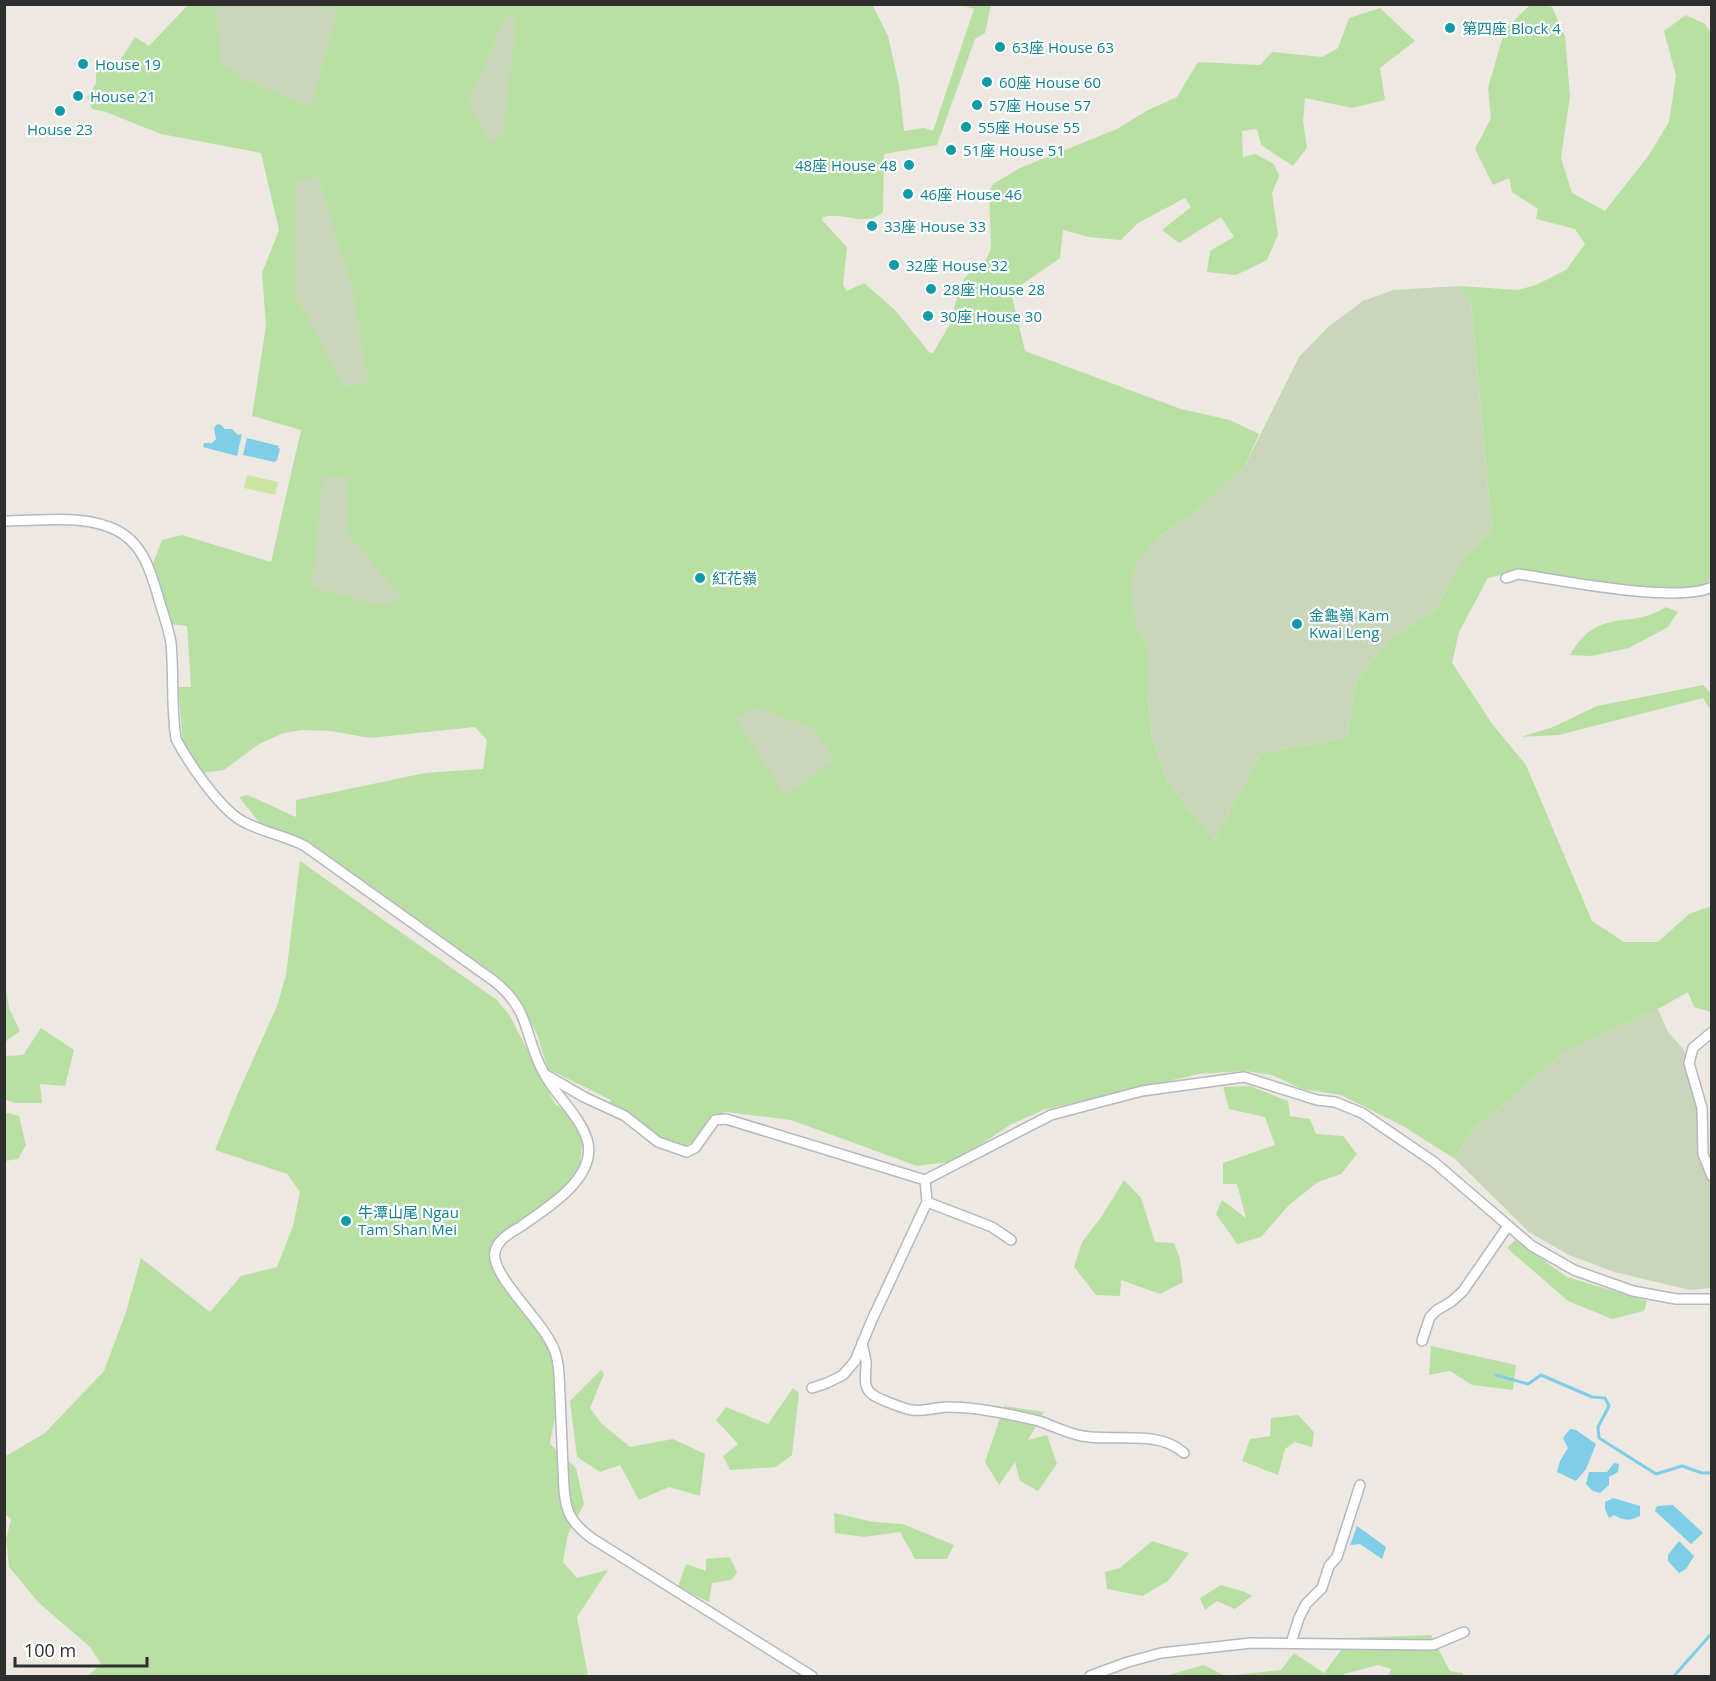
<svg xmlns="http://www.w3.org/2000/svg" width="1716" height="1681" font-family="'Open Sans','Noto Sans TC',sans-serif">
  <rect width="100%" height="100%" fill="#eee8e2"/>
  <!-- green -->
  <g fill="#b9e0a3">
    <path d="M872,4L888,36L899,85L904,131L924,128L933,131L974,9L962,5H991L985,33L975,39L937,145L884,154L883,212C866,228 844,211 823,217L822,220L847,247L843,285L847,291L864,283L894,309L930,353H933L950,324L959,290L964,279L972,270L986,260L991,248L989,193L993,184L1020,168L1117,129L1148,110L1177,97L1198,62L1260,65L1272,52L1322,57L1338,48L1349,18L1380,8L1415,41L1380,68L1385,100L1352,108L1305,98L1303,121L1307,148L1293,166L1261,145L1257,129L1242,131L1243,157L1255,154L1274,164L1279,176L1272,193L1278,235L1267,260L1236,275L1207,272L1210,251L1234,237L1221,217L1179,243L1162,230L1191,207L1185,198L1138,223L1121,240L1089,237L1063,230L1060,258L1011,292L1025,351L1181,409L1230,420L1259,434L1244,467L1199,509L1160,536L1136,625L1148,648V693L1152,737L1168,783L1214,840L1261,753L1347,738L1356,681L1389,640L1435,610L1462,560L1492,530L1471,303L1459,286L1518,290L1536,285L1566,270L1585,244L1575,229L1536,219L1538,209L1512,192L1509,178L1493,185L1475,149L1491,118L1488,88L1505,29L1530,5H1545L1552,7L1565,36L1570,96L1561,158L1572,193L1605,211L1649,155L1669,122L1676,76L1664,31L1686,15L1705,24L1712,34L1711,579L1697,589L1649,592L1517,571L1488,578L1459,632L1452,663L1493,725L1526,765L1592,921L1624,942H1658L1689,914L1711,906V1012L1694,1007L1688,992L1658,1009L1565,1051L1470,1133L1455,1159L1403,1126L1341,1095L1302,1089L1272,1075L1245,1071L1199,1074L1043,1110L1010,1125L956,1161L917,1166L791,1120L726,1112L711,1116L694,1144L678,1146L607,1113L611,1100L548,1069L537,1034L521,1003L496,980L309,843L259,822L239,797L248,795L296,817V800L425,773L483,769L487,740L475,727L370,738L331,731L301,730L284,733L259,744L224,770L201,773L183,742L178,687H191L187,626L169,624L153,563L162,540L182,535L271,562L301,430L252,416L266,326L262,273L279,230L261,153L161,134L103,111L92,109L87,97L96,83V71L119,62L135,37L149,46L188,5Z"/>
    <path d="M1666,607L1678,612L1668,627L1629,648L1591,656L1570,655C1599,605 1629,631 1666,607Z"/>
    <path d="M1703,685L1711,693V711L1703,698L1559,735L1521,737L1553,727L1597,706Z"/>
    <path d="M300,861L497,1000L510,1016L555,1104L579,1118L593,1141L582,1148L579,1171L556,1194L498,1238L495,1269C522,1307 563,1349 558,1398C557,1413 552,1429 550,1444L576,1468L584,1504L568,1534L563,1562L577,1578L608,1570L577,1617L588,1676H88L101,1664L90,1647L39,1603L9,1567L6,1539L11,1519L5,1514L4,1457L45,1433L104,1371L126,1312L141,1258L210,1312L241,1276L277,1267L293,1226L300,1192L287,1174L215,1150L238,1093L277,1006L286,975Z"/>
    <path d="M5,982L9,1008L20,1031L5,1042Z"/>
    <path d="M41,1028L74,1050L65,1086L40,1084L42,1103H16L5,1100V1056L23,1055Z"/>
    <path d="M1250,1086L1288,1101L1290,1116L1310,1119L1316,1134L1343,1136L1357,1154L1341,1174L1318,1182L1289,1205L1261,1237L1237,1244L1216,1214L1222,1200L1246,1218L1237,1184H1223V1163L1275,1145L1265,1117L1229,1109L1223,1087Z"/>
    <path d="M4,1112L19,1116L26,1145L18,1159L5,1161Z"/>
    <path d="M1124,1180L1141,1198L1155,1242L1174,1243L1180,1259L1183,1282L1160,1294L1121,1280L1120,1296L1096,1295L1074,1267L1082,1242L1102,1216Z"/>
    <path d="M1515,1240L1567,1277L1647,1301L1644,1311L1612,1319L1568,1301L1507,1248Z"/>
    <path d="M1431,1346L1516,1365L1513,1390L1472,1385L1450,1371L1429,1375Z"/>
    <path d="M601,1370L604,1374L590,1408L601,1423L630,1447L673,1439L705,1454L700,1496L669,1487L639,1500L620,1465L600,1472L577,1457L570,1401Z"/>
    <path d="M793,1388L799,1393L792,1455L776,1467L730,1470L723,1456L738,1444L716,1420L726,1407L768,1424Z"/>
    <path d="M1004,1406L1044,1412L1028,1440L1047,1435L1057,1464L1038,1491L1020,1481L1015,1462L999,1485L985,1462Z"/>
    <path d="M1298,1415L1314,1432L1312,1447L1295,1442L1285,1449L1278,1475L1242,1461L1250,1439L1270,1436L1271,1418Z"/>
    <path d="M834,1513L874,1522L903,1524L954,1545L947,1559H915L900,1532L864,1537L835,1533Z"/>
    <path d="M1152,1541L1189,1553L1169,1580L1143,1596L1107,1589L1105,1572L1120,1568Z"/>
    <path d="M730,1557L737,1573L731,1580L712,1583L709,1602L678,1587L686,1564L706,1571V1559Z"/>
    <path d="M1221,1585L1245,1592L1252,1596L1235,1609L1217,1601L1205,1610L1200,1598Z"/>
    <path d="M1431,1635L1450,1671L1463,1673V1676H1388L1391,1669L1378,1665L1344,1674V1676H1165L1204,1665L1225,1676L1281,1670L1294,1653L1324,1673L1350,1638Z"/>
  </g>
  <!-- cemetery -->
  <g fill="#c9d6ba">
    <path d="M217,5H331L337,14L311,107L245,80L219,61Z"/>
    <path d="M513,15L515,34L503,135L491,143L469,102L503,21Z"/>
    <path d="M318,176L352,287L368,382L343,387L295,295L296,183Z"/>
    <path d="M1459,286L1471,303L1492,530L1462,560L1435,610L1389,640L1356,681L1347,738L1261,753L1214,840L1168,783L1152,737L1148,693V648L1136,625L1130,582L1139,559L1160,536L1199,509L1244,467L1299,357L1328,327L1363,301L1393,290Z"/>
    <path d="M323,476L347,477L348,534L401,597L387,607L312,587Z"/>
    <path d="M756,708L814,728L834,760L785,795L735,718Z"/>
    <path d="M1658,1009L1668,1032L1684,1050L1699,1101L1703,1166L1711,1182V1288L1690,1290L1614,1272L1569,1255L1529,1232L1455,1159L1470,1133L1565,1051Z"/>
  </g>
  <!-- pitch -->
  <path fill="#cae6a0" d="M247,475L278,482L275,495L244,488Z"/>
  <!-- water -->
  <g fill="#7ecee7">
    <path d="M217,424L221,425L225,429H232L238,435L242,434L237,456L203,447L204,443H212L216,439L214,428Z"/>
    <path d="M247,438L279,446L278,448L280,449L277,460L275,462L243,455Z"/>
    <path d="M1570,1429L1576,1430L1596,1444L1586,1469L1576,1481L1557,1472L1560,1461L1568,1448L1563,1438Z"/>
    <path d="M1614,1463L1619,1464L1618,1472L1609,1477V1485L1600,1493L1593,1491L1586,1484L1589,1472H1607Z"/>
    <path d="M1613,1498L1640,1506V1516C1630,1521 1624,1521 1614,1515L1609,1518L1605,1509V1502Z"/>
    <path d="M1673,1505L1703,1533L1691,1544L1655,1511L1657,1506Z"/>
    <path d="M1357,1526L1386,1547L1382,1559L1360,1544L1350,1545Z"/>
    <path d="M1679,1541L1694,1556L1686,1569L1679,1573L1668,1561V1555Z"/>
  </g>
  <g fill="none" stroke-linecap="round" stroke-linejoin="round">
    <!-- stream -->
    <g stroke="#7ecee7" stroke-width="3">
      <path d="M1496,1375L1528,1384L1541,1375L1592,1397L1605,1398L1609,1406L1598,1427L1599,1438L1656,1474L1682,1466L1702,1473H1712"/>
      <path d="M1674,1676L1712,1633"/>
    </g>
    <!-- street casing -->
    <g stroke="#b5b8c0" stroke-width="12">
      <g id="street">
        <path d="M4,521C38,521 78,515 109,527C143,539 151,572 160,603C164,616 169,630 171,643C174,675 171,707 176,739C188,762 221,811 244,822C263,832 286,836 305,846L494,981C533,1012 523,1038 545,1075C557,1097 579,1115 587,1139C599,1178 545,1209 520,1227C510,1233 497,1240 495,1252C490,1277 548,1324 556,1355C560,1368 559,1382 560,1396C561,1420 562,1444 563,1468C564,1483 563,1499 569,1513C574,1524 583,1532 593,1539L812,1676"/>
        <path d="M1506,578L1518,574C1561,580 1676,604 1712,587"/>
        <path d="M1712,1032L1693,1048L1689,1063L1702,1108L1703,1154L1712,1176"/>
        <path d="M546,1075L584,1097L625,1116L658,1142L687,1152L695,1148L715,1120L726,1119L925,1180L1051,1115L1142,1091L1244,1077L1317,1100L1335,1102L1362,1113L1434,1162L1532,1246L1574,1270L1633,1291L1676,1299H1712"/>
        <path d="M927,1202L992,1227L1011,1240"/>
        <path d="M1422,1341L1430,1317L1437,1310L1451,1302L1463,1291L1508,1226"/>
        <path d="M862,1343C863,1349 865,1355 866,1361C867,1373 861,1387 873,1395C879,1399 904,1409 912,1410C923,1412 936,1407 948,1407C978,1407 1010,1414 1039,1421C1053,1426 1067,1433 1082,1436C1114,1442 1158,1429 1184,1453"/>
        <path d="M812,1388L827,1383L843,1375L855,1361L871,1322L927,1202L925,1180"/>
        <path d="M1291,1643L1299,1618L1306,1604L1322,1588L1329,1566L1337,1557L1360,1485"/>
        <path d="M1090,1676L1128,1662L1161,1653L1251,1643L1433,1645L1464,1632"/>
      </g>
    </g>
    <!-- street -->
    <use href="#street" stroke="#fff" stroke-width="9"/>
  </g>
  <!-- markers -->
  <g fill="#0f9aa8" stroke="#fff" stroke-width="2">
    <circle cx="1450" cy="28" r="6"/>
    <circle cx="1000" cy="47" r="6"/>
    <circle cx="83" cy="64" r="6"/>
    <circle cx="987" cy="82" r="6"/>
    <circle cx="78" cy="96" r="6"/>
    <circle cx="977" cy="105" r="6"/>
    <circle cx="60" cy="111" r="6"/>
    <circle cx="966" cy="127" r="6"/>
    <circle cx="951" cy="150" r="6"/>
    <circle cx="909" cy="165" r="6"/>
    <circle cx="908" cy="194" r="6"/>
    <circle cx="872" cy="226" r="6"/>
    <circle cx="894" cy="265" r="6"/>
    <circle cx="931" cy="289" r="6"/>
    <circle cx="928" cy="316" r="6"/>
    <circle cx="700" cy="578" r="6"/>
    <circle cx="1297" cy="624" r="6"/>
    <circle cx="346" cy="1221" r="6"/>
  </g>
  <g text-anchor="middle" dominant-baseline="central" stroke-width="4.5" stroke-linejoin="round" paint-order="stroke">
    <!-- culture labels -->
    <g font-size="15" fill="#0d838f" stroke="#fff" text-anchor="start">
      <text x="1462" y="28">第四座 Block 4</text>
      <text x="1012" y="47">63座 House 63</text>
      <text x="95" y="64">House 19</text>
      <text x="999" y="82">60座 House 60</text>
      <text x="90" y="96">House 21</text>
      <text x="989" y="105">57座 House 57</text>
      <text x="978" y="127">55座 House 55</text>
      <text x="60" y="129" text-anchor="middle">House 23</text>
      <text x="963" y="150">51座 House 51</text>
      <text x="897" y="165" text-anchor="end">48座 House 48</text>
      <text x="920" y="194">46座 House 46</text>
      <text x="884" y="226">33座 House 33</text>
      <text x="906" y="265">32座 House 32</text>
      <text x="943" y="289">28座 House 28</text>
      <text x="940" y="316">30座 House 30</text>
      <text x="712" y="578">紅花嶺</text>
      <text x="1309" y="615">金龜嶺 Kam<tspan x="1309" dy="17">Kwai Leng</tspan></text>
      <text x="358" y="1212">牛潭山尾 Ngau<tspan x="358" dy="17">Tam Shan Mei</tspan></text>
    </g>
  </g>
  <!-- border -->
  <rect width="1716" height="1681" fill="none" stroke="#2e2e2e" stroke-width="12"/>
  <!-- scale -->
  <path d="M15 1657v9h132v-9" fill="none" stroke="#2e2e2e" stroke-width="3"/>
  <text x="24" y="1657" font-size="18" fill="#2e2e2e" stroke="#ffffff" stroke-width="4.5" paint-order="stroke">100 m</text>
</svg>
